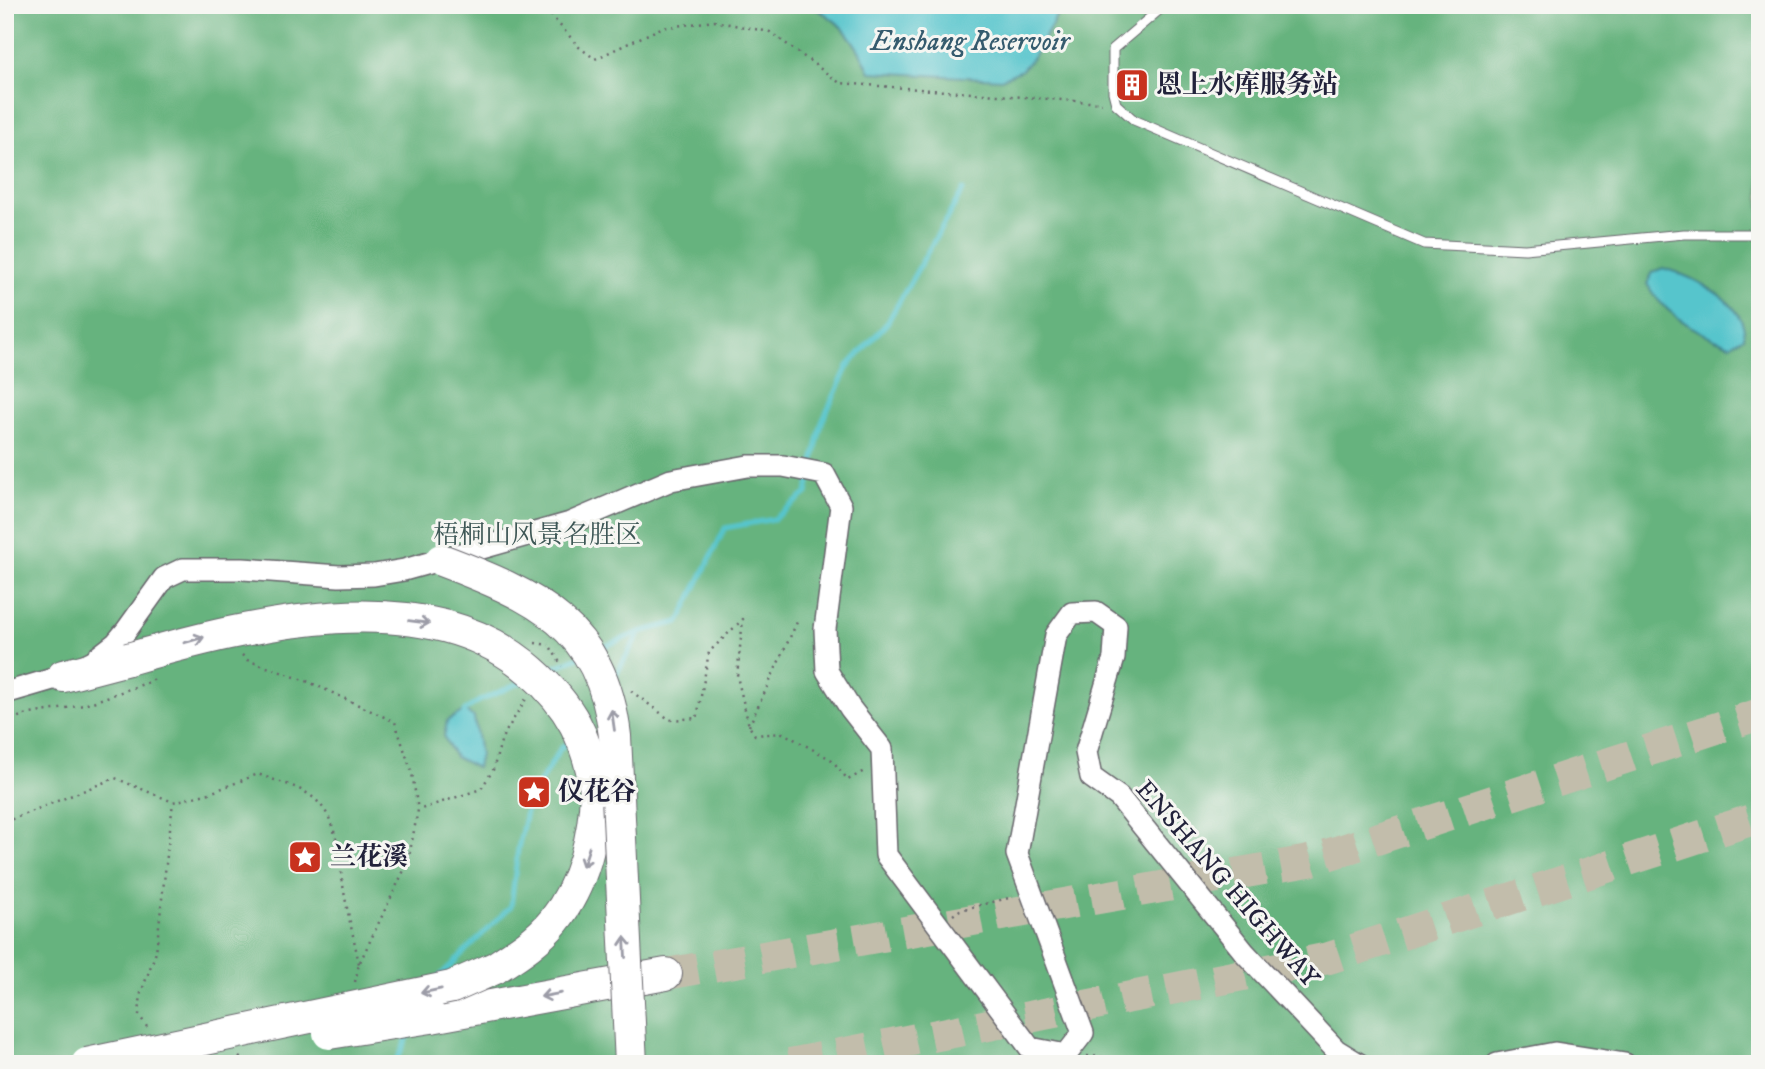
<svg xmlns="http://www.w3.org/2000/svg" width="1765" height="1069" font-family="'IM FELL DW Pica','Noto Serif SC',serif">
  <rect width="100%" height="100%" fill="#f6f6f2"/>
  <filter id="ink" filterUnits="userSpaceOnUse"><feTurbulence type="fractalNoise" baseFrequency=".0143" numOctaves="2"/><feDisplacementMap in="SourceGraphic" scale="14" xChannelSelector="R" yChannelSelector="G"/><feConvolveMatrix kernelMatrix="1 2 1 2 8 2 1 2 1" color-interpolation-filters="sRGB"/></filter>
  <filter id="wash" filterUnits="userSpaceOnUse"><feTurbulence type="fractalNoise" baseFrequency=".00686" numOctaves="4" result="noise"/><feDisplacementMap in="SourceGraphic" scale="28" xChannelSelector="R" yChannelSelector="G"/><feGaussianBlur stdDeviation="1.57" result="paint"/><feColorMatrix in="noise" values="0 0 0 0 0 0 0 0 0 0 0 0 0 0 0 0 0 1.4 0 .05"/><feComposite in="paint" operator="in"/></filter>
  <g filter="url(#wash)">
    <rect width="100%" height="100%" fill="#eae4c7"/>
    <!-- forest -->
    <path fill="#66b37e" stroke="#446a5c" stroke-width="2" d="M5,5H806C839,16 856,41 871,72L1052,25L1061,5H1760V1064H5Z"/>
    <!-- water -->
    <g fill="#57c5cc" stroke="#3c7484" stroke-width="2">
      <path d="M806,5H1061L1052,25L1033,57L1022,70L1001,79L870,72C856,41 839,16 806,5Z"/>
      <path d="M1663,268C1691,276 1748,302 1744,337L1730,345C1698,333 1664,315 1647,284L1653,272Z"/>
      <path d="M464,711L474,717L480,754L477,768L455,757L444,737L447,721Z"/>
    </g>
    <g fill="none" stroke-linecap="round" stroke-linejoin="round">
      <!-- stream -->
      <g stroke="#57c5cc" stroke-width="5">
        <path d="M812,467L822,422L848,366L887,323L963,190"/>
        <path d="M598,649L640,632"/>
        <path d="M546,671L579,657"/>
        <path d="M613,680L640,632L679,622L725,528L774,519L807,493L810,477"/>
        <path d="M464,711L479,701L524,681"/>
        <path d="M438,978L511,906L518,849L528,802L560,749L571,740"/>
        <path d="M395,1064L410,1033"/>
      </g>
    </g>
  </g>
  <g filter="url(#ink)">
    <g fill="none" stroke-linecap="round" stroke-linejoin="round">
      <!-- motorway-tunnel -->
      <g stroke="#c2bdab" stroke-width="32" stroke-dasharray="32 16" stroke-linecap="butt">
        <path d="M666,974L1309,861L1760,714"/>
        <path d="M790,1064L1329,958L1760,817"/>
      </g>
      <!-- service casing -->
      <g stroke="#68666c" stroke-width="11">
        <path id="service" d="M1165,5L1113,49V92L1116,104L1134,120L1424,244L1525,249L1684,234H1760"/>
      </g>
      <!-- tertiary casing -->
      <g stroke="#68666c" stroke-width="24">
        <g id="tertiary">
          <path d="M5,693L63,676L93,661L116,643L126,631L164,578L183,569H243L339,576L374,575L404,570L570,523L671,480L748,466H783L824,474L841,506L825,629L827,671L850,708L882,749L886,855L1030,1048L1066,1055L1083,1033L1017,854L1056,635L1072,613L1096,612L1116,626L1114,658L1086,752L1091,777L1119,797L1245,953L1336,1050L1359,1064"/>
          <path d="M1497,1064L1555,1053L1625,1064"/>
        </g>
      </g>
      <!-- motorway casing -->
      <g stroke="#68666c" stroke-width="34">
        <g id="motorway">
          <path d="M63,676L128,659"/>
          <path d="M495,968C515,955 538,941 554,921C583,885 595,835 596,790"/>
          <path d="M431,1017L666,974"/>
        </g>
      </g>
      <!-- path -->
      <g stroke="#68666c" stroke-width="2.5" stroke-dasharray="2 5" stroke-linecap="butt">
        <path d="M525,5L548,12L579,47L595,59L661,28L714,21L770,32L840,83L1102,103"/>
        <path d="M535,643L549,645"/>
        <path d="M551,648L562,666"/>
        <path d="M242,655L247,660L309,682L395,722L412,773L418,810"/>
        <path d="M631,691L670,720L697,718L709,652L743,619L737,676L749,726L755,735L783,733L832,760L848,780L864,771"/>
        <path d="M5,722L24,715L84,705L152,681L155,678"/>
        <path d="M749,726L798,620"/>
        <path d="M5,822L115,778L173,802L210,793L258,774C277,782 301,786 316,800C339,821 338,857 343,885C347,912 354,938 359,964"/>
        <path d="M953,915L960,910L1013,897"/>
        <path d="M355,982L359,964L408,862L418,810L481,789L493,770L502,738L527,697"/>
        <path d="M147,1027L139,1015L141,993L156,952L173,802"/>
        <path d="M1087,1056L1209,1064"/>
        <path d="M239,1057L247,1064"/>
        <path d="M329,1064L334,1055"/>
      </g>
      <!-- service -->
      <use href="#service" stroke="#fff" stroke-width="9"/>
      <!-- tertiary -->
      <use href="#tertiary" stroke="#fff" stroke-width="21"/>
      <!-- motorway -->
      <use href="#motorway" stroke="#fff" stroke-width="32"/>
      <!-- motorway-bridge casing -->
      <g stroke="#68666c" stroke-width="34" stroke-linecap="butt">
        <g id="motorway-bridge">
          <path d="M441,560C536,596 602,625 615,736L631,1064"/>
          <path d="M128,659C249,625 426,578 531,671C571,706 587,738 596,790"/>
          <path d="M329,1033L431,1017"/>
          <path d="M87,1064L452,987L495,968"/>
        </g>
      </g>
      <!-- motorway-bridge -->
      <use href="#motorway-bridge" stroke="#fff" stroke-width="32"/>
    </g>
    <!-- one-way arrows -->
    <defs><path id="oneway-shaft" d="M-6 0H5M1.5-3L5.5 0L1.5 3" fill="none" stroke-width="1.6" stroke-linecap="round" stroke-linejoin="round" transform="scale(1.75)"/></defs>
    <g stroke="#9c9ca7">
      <use href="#oneway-shaft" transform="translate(419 622) rotate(8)"/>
      <use href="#oneway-shaft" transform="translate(194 640) rotate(-16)"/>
      <use href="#oneway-shaft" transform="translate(613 720) rotate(-98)"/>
      <use href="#oneway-shaft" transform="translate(586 857) rotate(108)"/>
      <use href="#oneway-shaft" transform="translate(625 947) rotate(-93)"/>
      <use href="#oneway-shaft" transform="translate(431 991) rotate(168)"/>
      <use href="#oneway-shaft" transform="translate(551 995) rotate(170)"/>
    </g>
  </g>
  <!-- icons -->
  <defs>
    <g id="building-square" transform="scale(1.75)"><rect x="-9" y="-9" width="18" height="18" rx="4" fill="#c8321e" stroke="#f6f6f2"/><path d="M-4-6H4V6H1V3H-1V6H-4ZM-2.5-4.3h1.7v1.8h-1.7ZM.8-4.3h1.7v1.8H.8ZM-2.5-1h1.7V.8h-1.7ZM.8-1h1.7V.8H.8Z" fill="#fff"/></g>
    <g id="sight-square" transform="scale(1.75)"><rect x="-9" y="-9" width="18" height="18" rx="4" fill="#c8321e" stroke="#f6f6f2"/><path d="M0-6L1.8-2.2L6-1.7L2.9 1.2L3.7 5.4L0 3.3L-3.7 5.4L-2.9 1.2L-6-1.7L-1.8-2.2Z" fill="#fff"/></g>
  </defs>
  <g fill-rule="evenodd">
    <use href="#building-square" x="1132" y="85"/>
    <use href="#sight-square" x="534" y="792"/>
    <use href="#sight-square" x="305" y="857"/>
  </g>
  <g text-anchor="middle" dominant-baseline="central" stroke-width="6" stroke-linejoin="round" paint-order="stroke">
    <!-- poi labels -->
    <g font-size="26" font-weight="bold" fill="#22223b" stroke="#f6f6f2" text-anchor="start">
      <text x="1156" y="85">恩上水库服务站</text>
      <text x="558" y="792">仪花谷</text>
      <text x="330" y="857">兰花溪</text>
    </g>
    <!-- park labels -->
    <g font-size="26" fill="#3e5756" stroke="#f6f6f2">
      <text x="537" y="535">梧桐山风景名胜区</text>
    </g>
    <!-- street labels -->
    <g font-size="26" fill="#22223b" stroke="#f6f6f2">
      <text transform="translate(1227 884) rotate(49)">ENSHANG HIGHWAY</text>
    </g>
    <!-- water labels -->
    <g font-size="28" font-style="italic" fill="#355b6e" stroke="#f6f6f2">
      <text x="970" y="41">Enshang Reservoir</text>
    </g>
  </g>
  <!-- margin -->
  <rect width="1765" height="1069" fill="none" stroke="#f6f6f2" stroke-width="28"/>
</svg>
